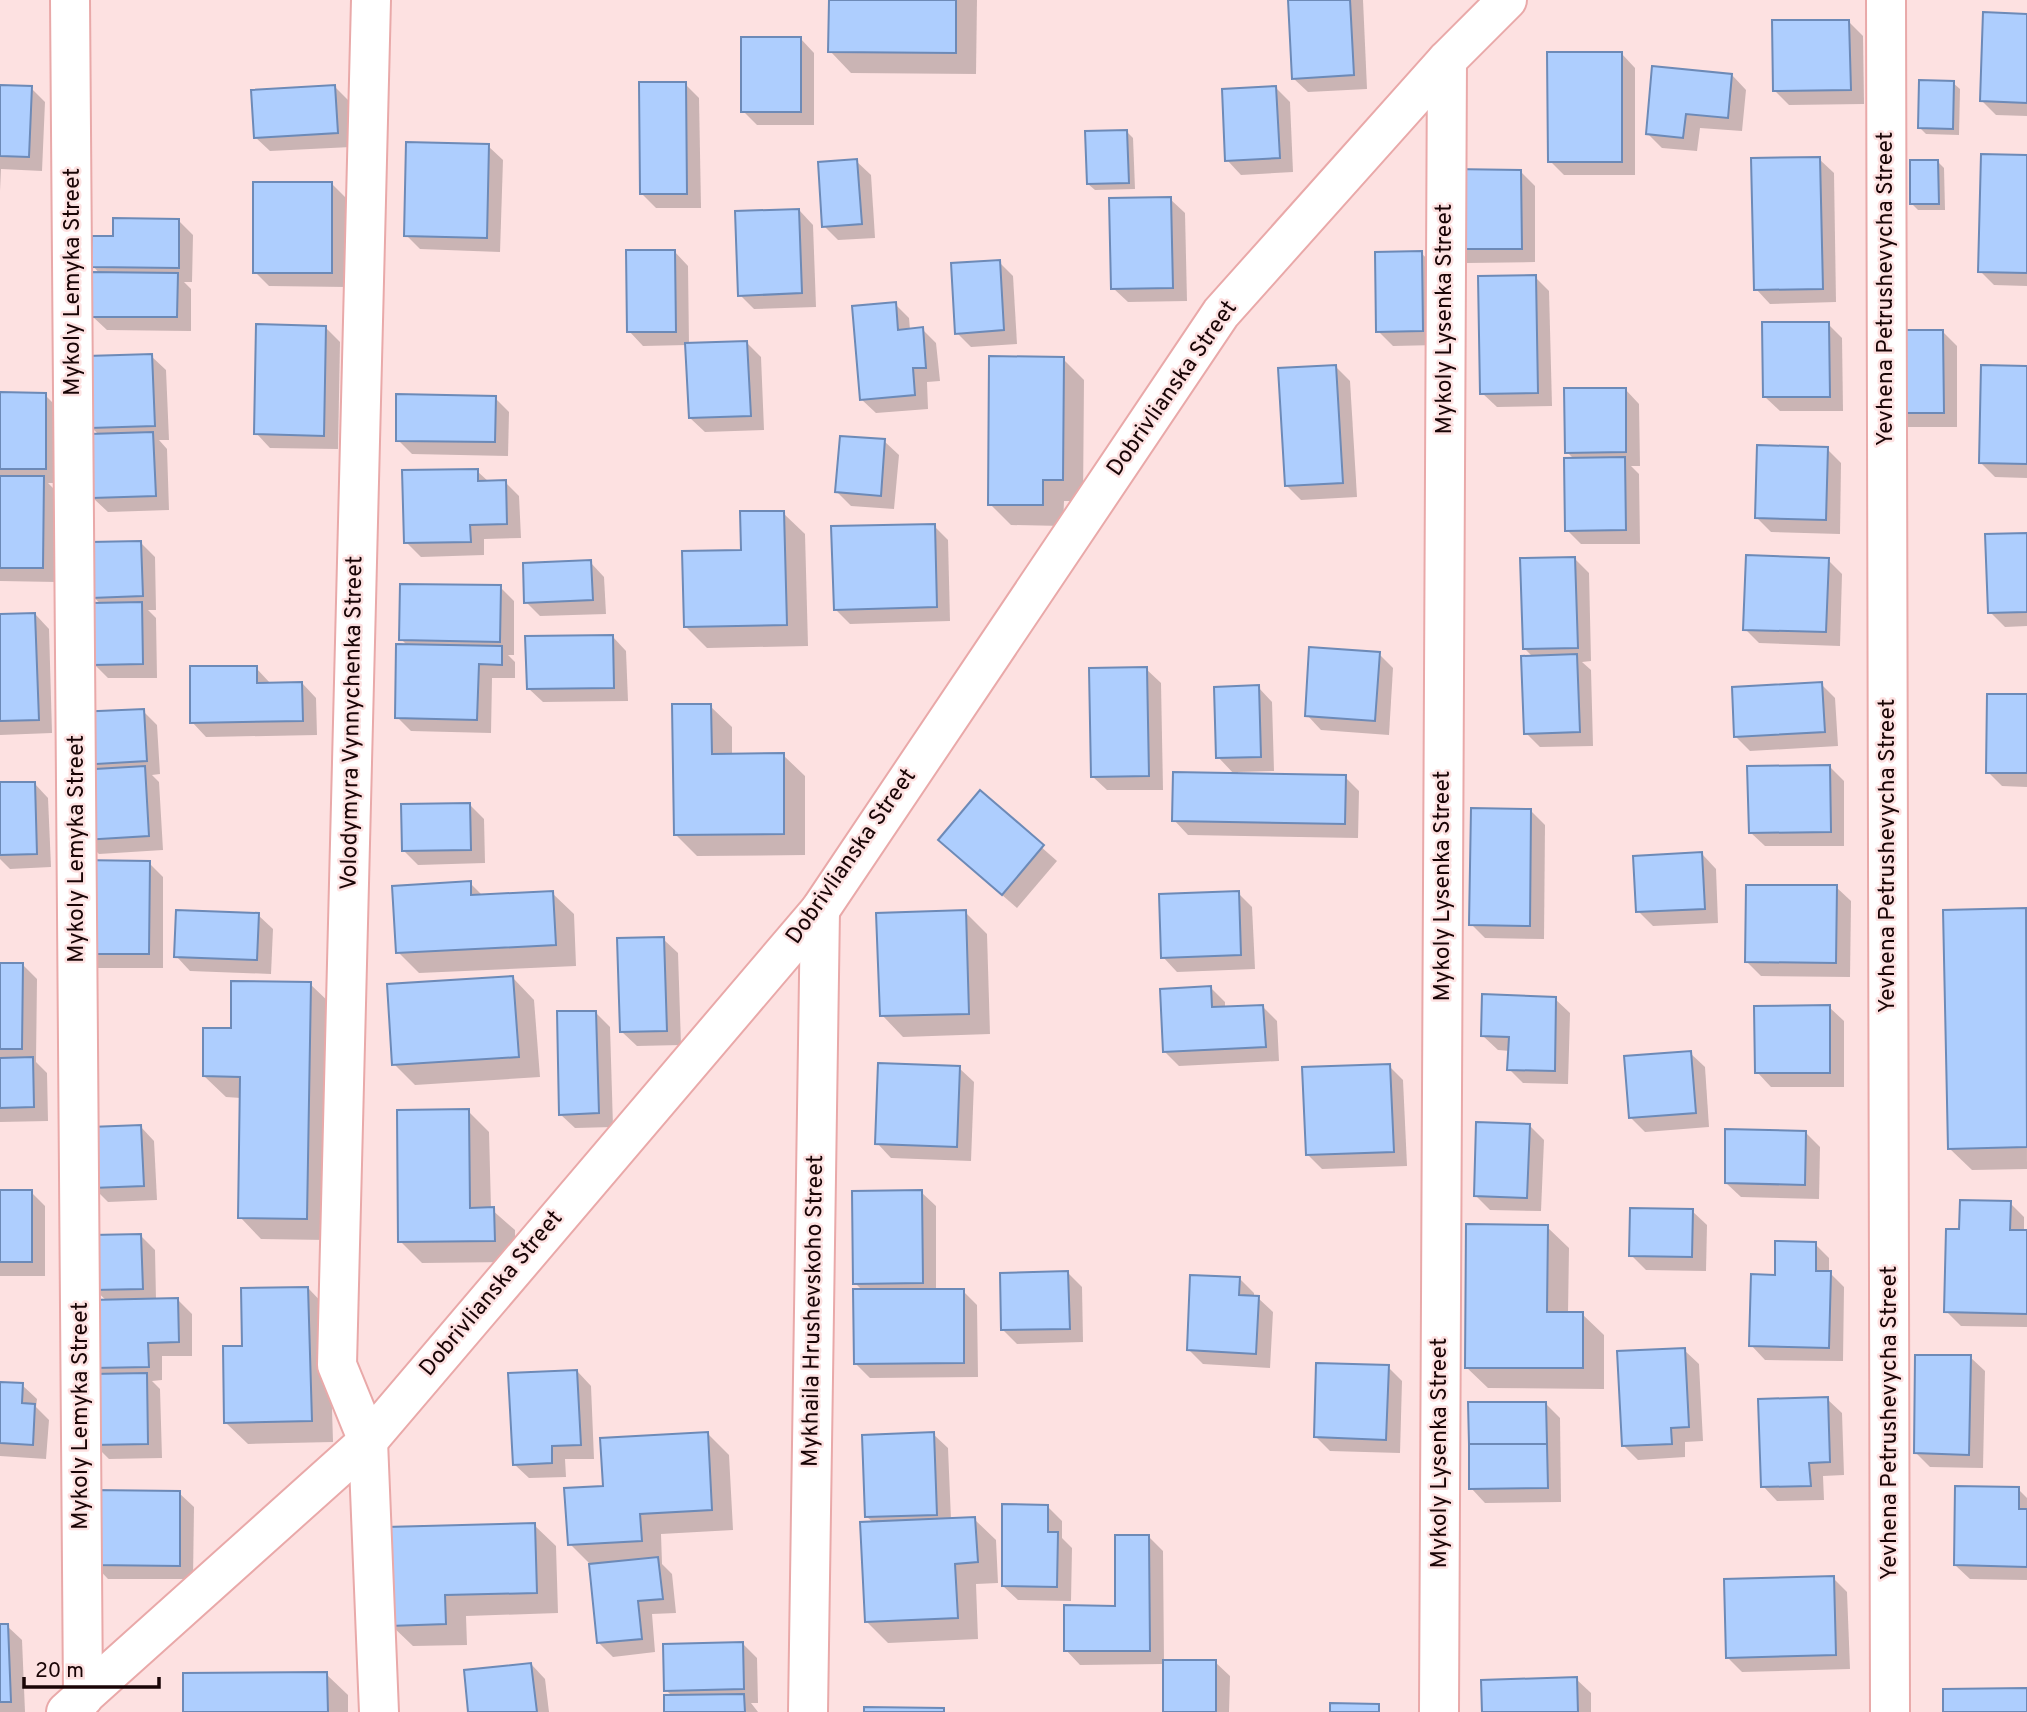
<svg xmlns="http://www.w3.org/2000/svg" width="2027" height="1712" font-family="Overpass,sans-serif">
  <rect width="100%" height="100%" fill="#fde1e1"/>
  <!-- shadow -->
  <g fill="#0003">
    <path d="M830,0H977L976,74L851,73L830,51Z"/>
    <path d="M1290,0H1363L1367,89L1308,92L1293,78Z"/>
    <path d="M2027,16V116L1996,115L1982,101Z"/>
    <path d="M1849,22L1863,36L1864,104L1789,105L1775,91Z"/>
    <path d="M800,38L814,53V125H757L743,111Z"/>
    <path d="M1621,53L1635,68V175H1564L1550,161Z"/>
    <path d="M1732,75L1746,90L1742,131L1700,128L1697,151L1662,148L1648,134Z"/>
    <path d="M1953,83L1960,89L1959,135L1926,134L1920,128Z"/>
    <path d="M685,84L699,98L701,208H656L642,194Z"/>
    <path d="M0,86L31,88L45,102L42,171L1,169L0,191Z"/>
    <path d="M335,87L349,101L351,147L270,151L255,137Z"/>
    <path d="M1276,88L1290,102L1293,172L1241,175L1227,160Z"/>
    <path d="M1126,131L1133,138L1135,189L1095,190L1088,184Z"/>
    <path d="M488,146L503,160L500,252L420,249L406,235Z"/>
    <path d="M2027,157V286L1994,285L1980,271Z"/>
    <path d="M1819,159L1834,173L1836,302L1770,304L1756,289Z"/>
    <path d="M856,161L871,175L875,238L838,240L824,226Z"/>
    <path d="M1938,162L1944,168L1945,210H1918L1912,204Z"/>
    <path d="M1521,172L1535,186V262L1467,263L1453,248Z"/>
    <path d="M332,184L346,198V287L269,286L255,272Z"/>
    <path d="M1170,199L1185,213L1187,301L1128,302L1113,288Z"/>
    <path d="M799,210L813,225L816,307L754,309L740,295Z"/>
    <path d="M178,220L193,235L192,282H184L191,289V331L107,330L92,316L100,274L93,266L114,238Z"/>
    <path d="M674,251L688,266L689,345L746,342L761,357L764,430L705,432L690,418L687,345L643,346L629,331Z"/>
    <path d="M1421,253L1436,267L1437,345L1393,346L1378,331Z"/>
    <path d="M999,262L1013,276L1017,344L971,347L957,333Z"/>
    <path d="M1535,277L1549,291L1552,406L1497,407L1482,393Z"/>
    <path d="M895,304L909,318L910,330L922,329L936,343L940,381L927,382L928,409L876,413L861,399Z"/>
    <path d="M1828,324L1842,338L1843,411H1780L1765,397Z"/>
    <path d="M325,327L340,342L338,449L270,448L256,433Z"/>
    <path d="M1891,331H1942L1957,346V427H1906Z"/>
    <path d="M151,356L166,370L169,440H159L167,449L169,510L108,512L93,498L100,436L92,428Z"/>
    <path d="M1063,359L1084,380L1083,501H1064L1063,526L1011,525L990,504Z"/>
    <path d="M1335,366L1350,381L1357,497L1301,500L1287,486Z"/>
    <path d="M2027,368V478L1995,477L1980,462Z"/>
    <path d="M1625,389L1639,404L1640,466H1631L1639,474L1640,544H1581L1567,530L1574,459L1567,452Z"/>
    <path d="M0,394L45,395L59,409V483H48L57,492V582L0,581Z"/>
    <path d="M495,398L509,412L508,456L412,454L398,440Z"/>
    <path d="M884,441L899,455L894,509L851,506L837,492Z"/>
    <path d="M1827,449L1841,463L1840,534L1771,532L1757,518Z"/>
    <path d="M477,471L489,482H505L519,496L521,538L484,539V555L421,557L406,542Z"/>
    <path d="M783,513L805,534L808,646L707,648L686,627L743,552Z"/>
    <path d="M934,526L948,540L950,621L850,624L835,609Z"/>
    <path d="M2027,534V626L2005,627L1990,612Z"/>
    <path d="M141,543L155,557L156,610H148L156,618L157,678H108L94,664L101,604L93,597Z"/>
    <path d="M1575,559L1589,573L1591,661L1582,662L1591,670L1593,746L1540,747L1526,733L1533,657L1524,648Z"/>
    <path d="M1828,560L1842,574L1840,646L1759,643L1745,629Z"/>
    <path d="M590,562L604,577L606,614L540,616L526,602Z"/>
    <path d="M500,587L514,601V655H508L515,662V678H492L491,733L411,731L397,717L408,646L401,639Z"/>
    <path d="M35,614L49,629L52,733L0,735V616Z"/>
    <path d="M612,636L626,651L628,701L543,702L528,688Z"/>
    <path d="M1379,654L1393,668L1389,735L1321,730L1307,715Z"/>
    <path d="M256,668L271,684L302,683L316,698L317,735L206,737L192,722Z"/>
    <path d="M1146,669L1161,683L1163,790H1107L1092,776Z"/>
    <path d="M1821,684L1835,698L1838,746L1750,751L1736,737Z"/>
    <path d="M1258,687L1272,702L1274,771L1238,772V775L1345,777L1359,791L1358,838L1188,835L1174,820L1235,775L1218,757Z"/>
    <path d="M2027,696V787L2002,786L1988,772Z"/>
    <path d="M710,706L732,727V755H783L805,776V855L697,856L675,834Z"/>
    <path d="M143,711L157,725L160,774L152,775L159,782L163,850L99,854L85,840L81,771Z"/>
    <path d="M1829,766L1844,781V846H1765L1750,832Z"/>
    <path d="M34,783L48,798L51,867L10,869L0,859V784Z"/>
    <path d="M980,793L1057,861L1017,908L955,854Z"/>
    <path d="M469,804L484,819L485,863L418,865L404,851Z"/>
    <path d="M1531,811L1545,825L1544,939L1485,938L1471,924Z"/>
    <path d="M1702,854L1716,869L1718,923L1653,926L1638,911Z"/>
    <path d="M149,863L163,877V968H93L79,953Z"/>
    <path d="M470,883L484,897L552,893L574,914L576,966L419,973L398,952Z"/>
    <path d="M1836,887L1851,901L1850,977L1761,976L1747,962Z"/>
    <path d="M1238,893L1252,907L1255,969L1177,972L1163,957Z"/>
    <path d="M2026,910L2027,1169L1972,1170L1950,1149Z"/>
    <path d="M965,912L987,934L990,1034L903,1037L882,1015Z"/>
    <path d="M258,915L273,929L271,974L190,971L176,956Z"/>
    <path d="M663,939L678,953L681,1045L637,1046L622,1032Z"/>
    <path d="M0,965H23L37,979L36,1062L47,1073L48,1121L0,1122Z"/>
    <path d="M513,978L534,1000L540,1077L415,1085L394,1064Z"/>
    <path d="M310,984L332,1005L327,1240L261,1239L240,1217L241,1098L226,1097L204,1076L232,1030Z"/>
    <path d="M1211,988L1225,1002V1008L1263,1007L1277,1021L1279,1061L1179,1066L1165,1052Z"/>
    <path d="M1555,999L1570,1013L1568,1084L1523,1083L1509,1069L1510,1051L1498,1050L1483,1036Z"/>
    <path d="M1829,1007L1844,1021V1087H1771L1757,1072Z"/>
    <path d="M596,1013L610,1027L613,1127L575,1128L560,1114Z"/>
    <path d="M1690,1053L1705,1067L1709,1127L1645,1132L1630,1117Z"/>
    <path d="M1389,1066L1403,1080L1407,1166L1322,1169L1307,1154Z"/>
    <path d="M959,1068L974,1082L971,1161L891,1158L877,1143Z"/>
    <path d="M468,1111L489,1132L491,1209L515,1230V1262L422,1263L400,1241Z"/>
    <path d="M1529,1125L1544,1140L1541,1211L1490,1210L1476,1196Z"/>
    <path d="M140,1126L154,1141L157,1200L108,1202L94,1188Z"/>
    <path d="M1806,1133L1820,1147L1819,1199L1741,1197L1726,1183Z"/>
    <path d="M0,1192H31L45,1206V1276H0Z"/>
    <path d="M921,1192L936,1206V1291H963L977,1305L978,1377L870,1378L855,1363L863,1291L855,1283Z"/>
    <path d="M2010,1203L2024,1217V1232H2027V1327L1961,1326L1946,1311L1960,1231Z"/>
    <path d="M1692,1211L1707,1225L1706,1271L1646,1270L1631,1255Z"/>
    <path d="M1547,1227L1569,1248L1568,1314H1582L1604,1335V1389L1488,1388L1466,1367Z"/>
    <path d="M140,1235L155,1250L156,1300L177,1299L192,1314V1356H162V1380L152,1381L160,1389L162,1458L109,1459L94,1444L103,1376L94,1367L107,1301L95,1290Z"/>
    <path d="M1815,1244L1829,1258V1272L1844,1287L1843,1361L1765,1360L1751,1345L1776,1276Z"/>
    <path d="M1068,1273L1082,1287L1083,1342L1017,1344L1003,1330Z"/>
    <path d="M1240,1279L1254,1293V1297L1258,1298L1273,1312L1270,1368L1203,1364L1188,1349Z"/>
    <path d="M308,1288L329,1310L333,1442L248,1444L226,1423L244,1347Z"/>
    <path d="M1684,1350L1699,1364L1703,1441L1685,1442V1457L1638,1460L1624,1446Z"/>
    <path d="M1970,1357L1985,1371L1983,1468L1930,1467L1916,1453Z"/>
    <path d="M1388,1367L1402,1381L1400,1453L1330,1451L1316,1437Z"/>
    <path d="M577,1371L591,1386L594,1459H565L566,1477L529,1478L514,1464Z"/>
    <path d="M0,1384L22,1385L37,1399L36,1407L49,1420L46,1459L0,1456Z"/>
    <path d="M1827,1399L1842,1413L1844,1475L1823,1476L1824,1500L1777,1501L1763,1486Z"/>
    <path d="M1546,1404L1560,1418L1561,1502L1485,1503L1471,1488Z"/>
    <path d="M707,1433L729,1455L733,1530L661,1534L662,1564L672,1574L676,1613L652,1614L655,1652L613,1657L598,1642L591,1565L570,1544L605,1487Z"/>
    <path d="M933,1434L948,1448L951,1520L974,1519L996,1540L998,1583L976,1584L978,1639L888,1643L866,1621L874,1523L867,1517Z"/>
    <path d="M2018,1489L2027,1498V1580L1970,1579L1955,1565Z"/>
    <path d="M179,1493L194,1507L193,1579H108L94,1564Z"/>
    <path d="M1047,1506L1062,1521V1538L1072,1548L1071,1601L1018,1600L1003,1586Z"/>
    <path d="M534,1525L556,1546L558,1613L466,1616L467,1645L413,1646L391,1625Z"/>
    <path d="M1149,1537L1163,1551L1164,1662H1215L1230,1676L1229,1712H1164V1664L1080,1665L1066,1650L1117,1607Z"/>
    <path d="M1833,1578L1847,1592L1850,1669L1742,1672L1728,1658Z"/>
    <path d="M0,1626H7L22,1640L25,1712H0Z"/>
    <path d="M743,1644L757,1658L758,1703H751L758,1712H666L673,1697L666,1690Z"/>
    <path d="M531,1664L545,1679L549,1712H470Z"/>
    <path d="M326,1674L348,1695V1712H185Z"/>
    <path d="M1576,1679L1591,1693V1712H1484Z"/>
  </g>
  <!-- building -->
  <g fill="#aecefe" stroke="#6d8ab7" stroke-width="2">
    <path d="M829,0H956V53L828,52Z"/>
    <path d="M1288,0H1350L1354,75L1292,79Z"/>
    <path d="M1983,12L2027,14V103L1980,101Z"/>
    <path d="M1772,20H1849L1851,90L1773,91Z"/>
    <rect x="741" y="37" width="60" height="75"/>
    <path d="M1547,52H1622V162H1548Z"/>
    <path d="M1652,66L1732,74L1728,118L1686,114L1683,138L1646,134Z"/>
    <path d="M1919,80L1954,81L1953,129L1918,128Z"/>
    <path d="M639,82H686L687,194H640Z"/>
    <path d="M0,85L32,86L29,157L0,156Z"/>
    <path d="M335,85L338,133L254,138L251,90Z"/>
    <path d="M1276,86L1280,158L1225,161L1222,89Z"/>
    <path d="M1127,130L1129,183L1087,184L1085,131Z"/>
    <path d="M406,142L489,144L487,238L404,236Z"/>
    <path d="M1981,154L2027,155V273L1978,272Z"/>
    <path d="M1820,157L1823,289L1754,290L1751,158Z"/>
    <path d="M857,159L862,224L822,227L818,162Z"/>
    <path d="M1910,160H1938L1939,204H1910Z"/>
    <path d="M1451,169L1521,170L1522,249H1451Z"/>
    <rect x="253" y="182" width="79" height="91"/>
    <path d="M1171,197L1173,288L1111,289L1109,198Z"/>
    <path d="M799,209L802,293L738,296L735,211Z"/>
    <path d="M113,218L179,219V268L91,267L92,236H113Z"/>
    <path d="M626,250H675L676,332H627Z"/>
    <path d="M1422,251L1423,331L1376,332L1375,252Z"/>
    <path d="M1000,260L1004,330L955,334L951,263Z"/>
    <path d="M90,272L178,273L177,317H91Z"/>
    <path d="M1536,275L1538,393L1480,394L1478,276Z"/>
    <path d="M896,302L898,330L923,327L926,368H913L915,395L860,400L852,306Z"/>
    <path d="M1762,322H1829L1830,397H1763Z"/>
    <path d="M256,324L326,326L324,436L254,434Z"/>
    <path d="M1889,330H1943L1944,413H1890Z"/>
    <path d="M747,341L751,416L689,418L685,343Z"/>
    <path d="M152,354L155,426L90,428L87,356Z"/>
    <path d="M989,356L1064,357L1063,480H1043V505H988Z"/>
    <path d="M1336,365L1343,483L1285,486L1278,368Z"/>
    <path d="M1981,365L2027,366V464L1979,463Z"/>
    <path d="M1564,388H1626V452L1565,453Z"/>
    <path d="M0,392L46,393V469H0Z"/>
    <path d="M396,394L496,396L495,442L396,441Z"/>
    <path d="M153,432L156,496L92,498L89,434Z"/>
    <path d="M840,436L885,439L881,496L835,492Z"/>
    <path d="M1757,445L1828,447L1826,520L1755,518Z"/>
    <path d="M1625,457L1626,530L1565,531L1564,458Z"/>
    <path d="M478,469V481L506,480L507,524L470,525L471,542L404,543L402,470Z"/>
    <path d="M0,476H44L43,568H0Z"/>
    <path d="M740,511H784L787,625L684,627L682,551L741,550Z"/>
    <path d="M935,524L937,607L834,610L831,526Z"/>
    <path d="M2027,533V612L1988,613L1985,534Z"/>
    <path d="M141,541L143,596L91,598L90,542Z"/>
    <path d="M1746,555L1829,558L1826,632L1743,630Z"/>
    <path d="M1575,557L1578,648L1523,649L1520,558Z"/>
    <path d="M591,560L593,600L524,603L523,563Z"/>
    <path d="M400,584L501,585L500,642L399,640Z"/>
    <path d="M142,602L143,664L92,665L91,603Z"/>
    <path d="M35,613L39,720L0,721V614Z"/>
    <path d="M613,635L614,688L527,689L525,636Z"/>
    <path d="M396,644L502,646V665L479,664L477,720L395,718Z"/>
    <path d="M1309,647L1380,652L1375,721L1305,716Z"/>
    <path d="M1577,654L1580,732L1524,734L1521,656Z"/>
    <path d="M190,666H257V683L302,682L303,721L190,723Z"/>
    <path d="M1147,667L1149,776L1091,777L1089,668Z"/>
    <path d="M1822,682L1825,732L1734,737L1732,687Z"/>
    <path d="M1259,685L1261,757L1216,758L1214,687Z"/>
    <path d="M1987,694H2027V773H1986Z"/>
    <path d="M672,704H711L712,754L784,753V834L674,835Z"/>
    <path d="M144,709L147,761L79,765L76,712Z"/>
    <path d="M1830,765L1831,832L1749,833L1747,766Z"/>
    <path d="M145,766L149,836L83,840L79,770Z"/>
    <path d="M1173,772L1346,775L1345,824L1172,821Z"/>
    <path d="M0,782H35L37,854L0,855Z"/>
    <path d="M980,790L1044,845L1002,895L938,840Z"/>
    <path d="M470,803L471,850L402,851L401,804Z"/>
    <path d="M1471,808L1531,809L1530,926L1469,925Z"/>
    <path d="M1702,852L1705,909L1636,912L1633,856Z"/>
    <path d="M78,860L150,861L149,954H77Z"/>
    <path d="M471,881V895L553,891L556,945L396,953L392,886Z"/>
    <path d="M1746,885H1837L1836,963L1745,962Z"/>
    <path d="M1239,891L1241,955L1161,958L1159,894Z"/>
    <path d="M2026,908L2027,1147L1948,1149L1943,910Z"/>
    <path d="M176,910L259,913L257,960L174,957Z"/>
    <path d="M966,910L969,1014L880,1016L876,913Z"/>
    <path d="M664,937L667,1031L620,1032L617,938Z"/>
    <path d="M0,963H23L22,1049H0Z"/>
    <path d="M513,976L519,1057L392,1065L387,984Z"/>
    <path d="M231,981L311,982L307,1219L238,1218L240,1077L203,1076V1028H231Z"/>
    <path d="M1211,986L1212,1007L1263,1005L1266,1047L1163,1052L1160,989Z"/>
    <path d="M1482,994L1556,997L1555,1071L1507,1070L1509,1037L1481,1036Z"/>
    <path d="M1830,1005V1073H1755L1754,1006Z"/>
    <path d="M557,1011H596L599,1113L559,1115Z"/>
    <path d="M1691,1051L1696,1113L1629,1118L1624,1056Z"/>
    <path d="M33,1057L34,1107L0,1108V1058Z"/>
    <path d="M878,1063L960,1066L957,1147L875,1144Z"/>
    <path d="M1390,1064L1394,1152L1306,1155L1302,1067Z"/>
    <path d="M469,1109L470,1208L494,1207L495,1241L398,1242L397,1110Z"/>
    <path d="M1476,1122L1530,1124L1527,1198L1474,1196Z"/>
    <path d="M141,1125L144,1186L92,1188L90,1127Z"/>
    <path d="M1725,1129L1806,1131L1805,1185L1725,1183Z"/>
    <rect x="0" y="1190" width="32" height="72"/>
    <path d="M922,1190L923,1283L853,1284L852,1191Z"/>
    <path d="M1960,1200L2011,1201L2010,1230H2027V1314L1944,1312L1946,1229H1959Z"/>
    <path d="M1630,1208L1693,1209L1692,1257L1629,1256Z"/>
    <path d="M1466,1224L1548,1225L1547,1312H1583V1368H1465Z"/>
    <path d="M141,1234L143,1289L93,1290L92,1235Z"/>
    <path d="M1775,1241L1816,1242V1271H1831L1829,1348L1749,1346L1751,1274L1775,1275Z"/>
    <path d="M1068,1271L1070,1329L1001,1330L1000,1273Z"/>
    <path d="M1190,1275L1240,1277L1239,1295L1259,1296L1256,1354L1187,1350Z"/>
    <path d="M308,1287L312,1421L224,1423L223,1346H242L241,1288Z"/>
    <path d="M853,1289H964V1363L854,1364Z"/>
    <path d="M178,1298L179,1342L148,1343L149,1367L93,1368L91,1300Z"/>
    <path d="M1685,1348L1689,1427L1671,1428L1672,1444L1622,1446L1617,1351Z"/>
    <path d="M1915,1355H1971L1969,1455L1914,1453Z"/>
    <path d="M1316,1363L1389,1365L1386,1440L1314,1437Z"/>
    <path d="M577,1370L581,1445L552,1446V1463L513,1465L508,1373Z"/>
    <path d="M147,1373L148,1444L93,1445L91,1374Z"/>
    <path d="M0,1382L23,1383L22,1403L35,1404L33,1445L0,1443Z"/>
    <path d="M1828,1397L1830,1462L1809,1463L1811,1486L1761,1487L1758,1399Z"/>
    <path d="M1468,1402H1546L1547,1444H1469Z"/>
    <path d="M708,1432L712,1510L640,1514L642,1541L568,1545L564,1488L603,1486L600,1438Z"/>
    <path d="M934,1432L937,1515L865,1517L862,1435Z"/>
    <path d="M1469,1444H1547L1548,1488L1469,1489Z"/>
    <path d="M1955,1486L2019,1487V1509H2027V1567L1954,1565Z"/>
    <path d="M92,1490L180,1491V1566L92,1565Z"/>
    <path d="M1002,1504L1048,1505V1532H1058L1057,1587L1002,1586Z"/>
    <path d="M975,1517L978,1562L955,1564L958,1618L865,1622L860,1522Z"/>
    <path d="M535,1523L537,1593L445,1595L446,1624L389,1626L386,1527Z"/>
    <path d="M1115,1535H1149L1150,1651H1064V1605L1115,1606Z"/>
    <path d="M658,1557L663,1599L638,1601L642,1639L597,1643L589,1564Z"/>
    <path d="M1834,1576L1836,1655L1726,1658L1724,1579Z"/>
    <path d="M0,1624H8L11,1702H0Z"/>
    <path d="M743,1642L744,1689L664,1691L663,1644Z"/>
    <rect x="1163" y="1660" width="53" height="52"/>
    <path d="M531,1663L537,1712H468L464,1670Z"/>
    <path d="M327,1672L328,1712H183V1673Z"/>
    <path d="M1577,1677L1578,1712H1482L1481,1680Z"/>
    <path d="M2027,1688V1712H1943V1689Z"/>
    <path d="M744,1694L745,1712H664V1695Z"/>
    <path d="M1330,1703L1379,1704V1712H1330Z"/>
    <path d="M864,1707L944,1708V1712H864Z"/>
  </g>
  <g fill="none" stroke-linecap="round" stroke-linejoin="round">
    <!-- minor casing -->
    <g stroke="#e9a9a9" stroke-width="42">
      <g id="minor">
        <path d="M70,0L83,1698"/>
        <path d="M371,0L337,1365L368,1441L379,1712"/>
        <path d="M1886,0L1890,1712"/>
        <path d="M66,1712L368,1441L820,910L1221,313L1447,60L1507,0"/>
        <path d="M808,1712L820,910"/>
        <path d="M1439,1712L1447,60"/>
      </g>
    </g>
    <!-- minor -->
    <use href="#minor" stroke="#fff" stroke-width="38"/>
  </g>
  <g text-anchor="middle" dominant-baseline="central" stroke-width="5" stroke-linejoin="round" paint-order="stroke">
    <!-- street labels -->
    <g font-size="23" fill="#190506" stroke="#fde1e1">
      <text transform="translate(73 282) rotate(-90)">Mykoly Lemyka Street</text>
      <text transform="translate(1886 289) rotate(-90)">Yevhena Petrushevycha Street</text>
      <text transform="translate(1445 319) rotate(-90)">Mykoly Lysenka Street</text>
      <text transform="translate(1173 389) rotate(-55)">Dobrivlianska Street</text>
      <text transform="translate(353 723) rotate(-89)">Volodymyra Vynnychenka Street</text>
      <text transform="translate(77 849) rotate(-90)">Mykoly Lemyka Street</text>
      <text transform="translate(1888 856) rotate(-90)">Yevhena Petrushevycha Street</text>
      <text transform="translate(852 857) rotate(-55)">Dobrivlianska Street</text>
      <text transform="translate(1443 886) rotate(-90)">Mykoly Lysenka Street</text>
      <text transform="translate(492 1294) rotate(-50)">Dobrivlianska Street</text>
      <text transform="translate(814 1311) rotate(-89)">Mykhaila Hrushevskoho Street</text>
      <text transform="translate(81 1416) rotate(-90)">Mykoly Lemyka Street</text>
      <text transform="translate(1890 1423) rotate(-90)">Yevhena Petrushevycha Street</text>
      <text transform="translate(1440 1453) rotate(-90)">Mykoly Lysenka Street</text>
    </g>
  </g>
  <!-- scale -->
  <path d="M24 1677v10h135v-10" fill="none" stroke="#190506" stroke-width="3.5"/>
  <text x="35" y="1677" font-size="21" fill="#190506" stroke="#fde1e1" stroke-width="5" paint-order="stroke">20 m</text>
</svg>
